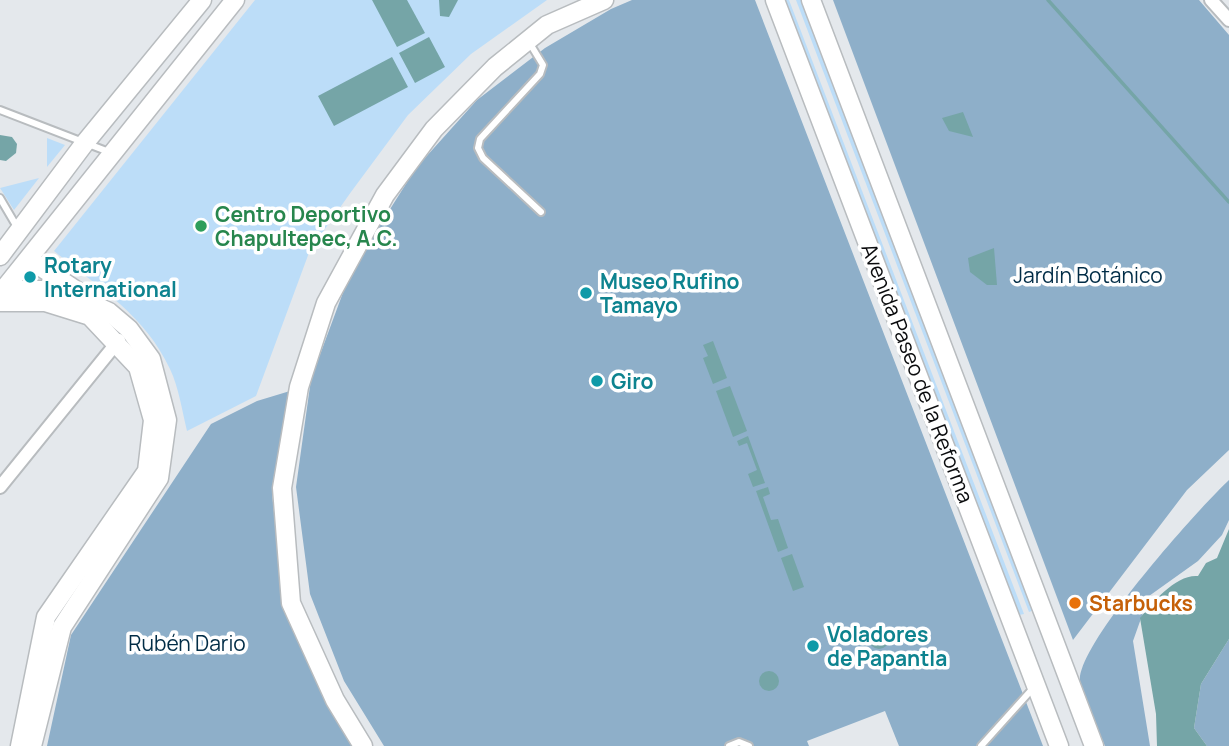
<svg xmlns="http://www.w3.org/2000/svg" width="1229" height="746" font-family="Manrope,sans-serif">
  <rect width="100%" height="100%" fill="#e4e8ec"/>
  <!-- green -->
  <g fill="#bcddf8">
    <path d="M255,0H547L471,54L408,115L351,192L310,250L256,396L187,431C182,411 179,388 170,369C145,315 98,287 54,251Z"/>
    <path d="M783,0H789L1024,614L1019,615Z"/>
    <path d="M796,0H802L1034,610L1029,612Z"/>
    <path d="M47,138L65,145L47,167Z"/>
    <path d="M39,178L14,210L0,188Z"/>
  </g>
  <!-- forest -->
  <g fill="#8eafc9">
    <path d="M632,0H755L1043,746H899L885,711L807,741L809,746H384L344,681L310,594L296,487L311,379L351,271L416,168L477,100L545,48L611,9Z"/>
    <path d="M833,0H1199L1229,35V450L1187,490L1073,640Z"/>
    <path d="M290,391L272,493L284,608L355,746H47L71,635L211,424L257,401Z"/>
    <path d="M1229,480V520L1222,535L1198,561L1149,596L1133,641L1150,746H1105C1097,726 1082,702 1080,681C1077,644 1199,508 1229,480Z"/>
    <path d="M1229,639V746H1207L1194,728L1201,684Z"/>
  </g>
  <!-- water -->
  <g fill="#75a5a7">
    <path d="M372,0H407L425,33L397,47Z"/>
    <path d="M439,0H458L449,17L440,16Z"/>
    <path d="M429,37L445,67L415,83L399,53Z"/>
    <path d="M392,57L408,87L334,126L318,96Z"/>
    <path d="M963,112L973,137L949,131L942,118Z"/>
    <path d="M0,135L12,137L17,144L16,153L6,161L0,160Z"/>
    <path d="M994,248L997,285H987L970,272L968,258Z"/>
    <path d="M713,341L727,378L713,384L703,358L708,356L703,345Z"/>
    <path d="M730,386L747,431L733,437L716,391Z"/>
    <path d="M748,436L765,483L753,487L748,474L757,470L747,443L739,446L737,441Z"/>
    <path d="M768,487L770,494L763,497L771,520L778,519L788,548L778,552L756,491Z"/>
    <path d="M1229,529V639L1201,684L1194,728L1207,746H1157L1156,714L1140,618C1153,602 1176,574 1198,576L1206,563L1217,558Z"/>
    <path d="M792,554L804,587L793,591L781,558Z"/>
    <circle cx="879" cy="639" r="10"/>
    <circle cx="769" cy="681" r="10"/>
  </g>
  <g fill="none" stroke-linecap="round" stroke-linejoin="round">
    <!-- stream -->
    <path stroke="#75a5a7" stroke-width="3.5" d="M1048,0L1229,202"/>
    <!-- lane casing -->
    <g stroke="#b8bcbf" stroke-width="10">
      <g id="lane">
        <path d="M529,42L543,65L540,74L480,139L478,148L483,158L541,212"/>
        <path d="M0,110L109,152"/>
        <path d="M0,198L17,227"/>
        <path d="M729,746L739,742L749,746"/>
        <path d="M981,746L1035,686"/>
      </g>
    </g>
    <!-- street casing -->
    <g stroke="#b8bcbf" stroke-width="16">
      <g id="street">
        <path d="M1211,0L1229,20"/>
        <path d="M0,487L119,340"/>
      </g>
    </g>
    <!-- secondary casing -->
    <g stroke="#b8bcbf" stroke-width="21">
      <g id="secondary">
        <path d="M775,0L1059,746"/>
        <path d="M811,0L1094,746"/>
        <path d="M0,256L84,144L202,0"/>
        <path d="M29,259L80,293"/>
        <path d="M0,290H47L70,294L109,312L129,329L151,359L167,420L159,478L62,627L32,746"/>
        <path d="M0,294L235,0"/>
        <path d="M0,302H45L90,316L138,367L153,420L147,471L46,617L20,746"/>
        <path d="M363,746L335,700L291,603L282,488L299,387L326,303L385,195L434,129L495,67L547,25L604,0"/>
      </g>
    </g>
    <!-- lane -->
    <use href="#lane" stroke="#fff" stroke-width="6"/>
    <!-- street -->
    <use href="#street" stroke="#fff" stroke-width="12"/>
    <!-- secondary -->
    <use href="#secondary" stroke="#fff" stroke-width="18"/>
  </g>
  <!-- markers -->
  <circle fill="#2e9e5b" stroke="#fff" stroke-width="2.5" cx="201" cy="226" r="7"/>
  <g fill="#0f9aa8" stroke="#fff" stroke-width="2.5">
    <circle cx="30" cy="277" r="7"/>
    <circle cx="586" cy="293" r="7"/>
    <circle cx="597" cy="381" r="7"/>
    <circle cx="813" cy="646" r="7"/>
  </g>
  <circle fill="#e8710a" stroke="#fff" stroke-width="2.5" cx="1075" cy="603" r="7"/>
  <g text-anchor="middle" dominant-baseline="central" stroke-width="7" stroke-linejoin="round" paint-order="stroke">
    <!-- leisure labels -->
    <g font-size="21" font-weight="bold" fill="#27864d" stroke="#fff" text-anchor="start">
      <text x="215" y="214">Centro Deportivo<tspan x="215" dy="24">Chapultepec, A.C.</tspan></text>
    </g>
    <!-- culture labels -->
    <g font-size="21" font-weight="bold" fill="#0d838f" stroke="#fff" text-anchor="start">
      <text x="44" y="265">Rotary<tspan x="44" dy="24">International</tspan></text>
      <text x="600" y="281">Museo Rufino<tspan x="600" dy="24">Tamayo</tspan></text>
      <text x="611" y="381">Giro</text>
      <text x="827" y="634">Voladores<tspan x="827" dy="24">de Papantla</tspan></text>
    </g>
    <!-- park labels -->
    <g font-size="21" fill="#012c46" stroke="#fff">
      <text x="1088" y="275">Jardín Botánico</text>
      <text x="187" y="643">Rubén Dario</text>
    </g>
    <!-- street labels -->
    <g font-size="21" fill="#0a0b0d" stroke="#fff">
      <text transform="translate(918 373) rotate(69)">Avenida Paseo de la Reforma</text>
    </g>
    <!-- food labels -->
    <g font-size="21" font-weight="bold" fill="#c56008" stroke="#fff" text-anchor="start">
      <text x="1089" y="603">Starbucks</text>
    </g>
  </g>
</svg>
